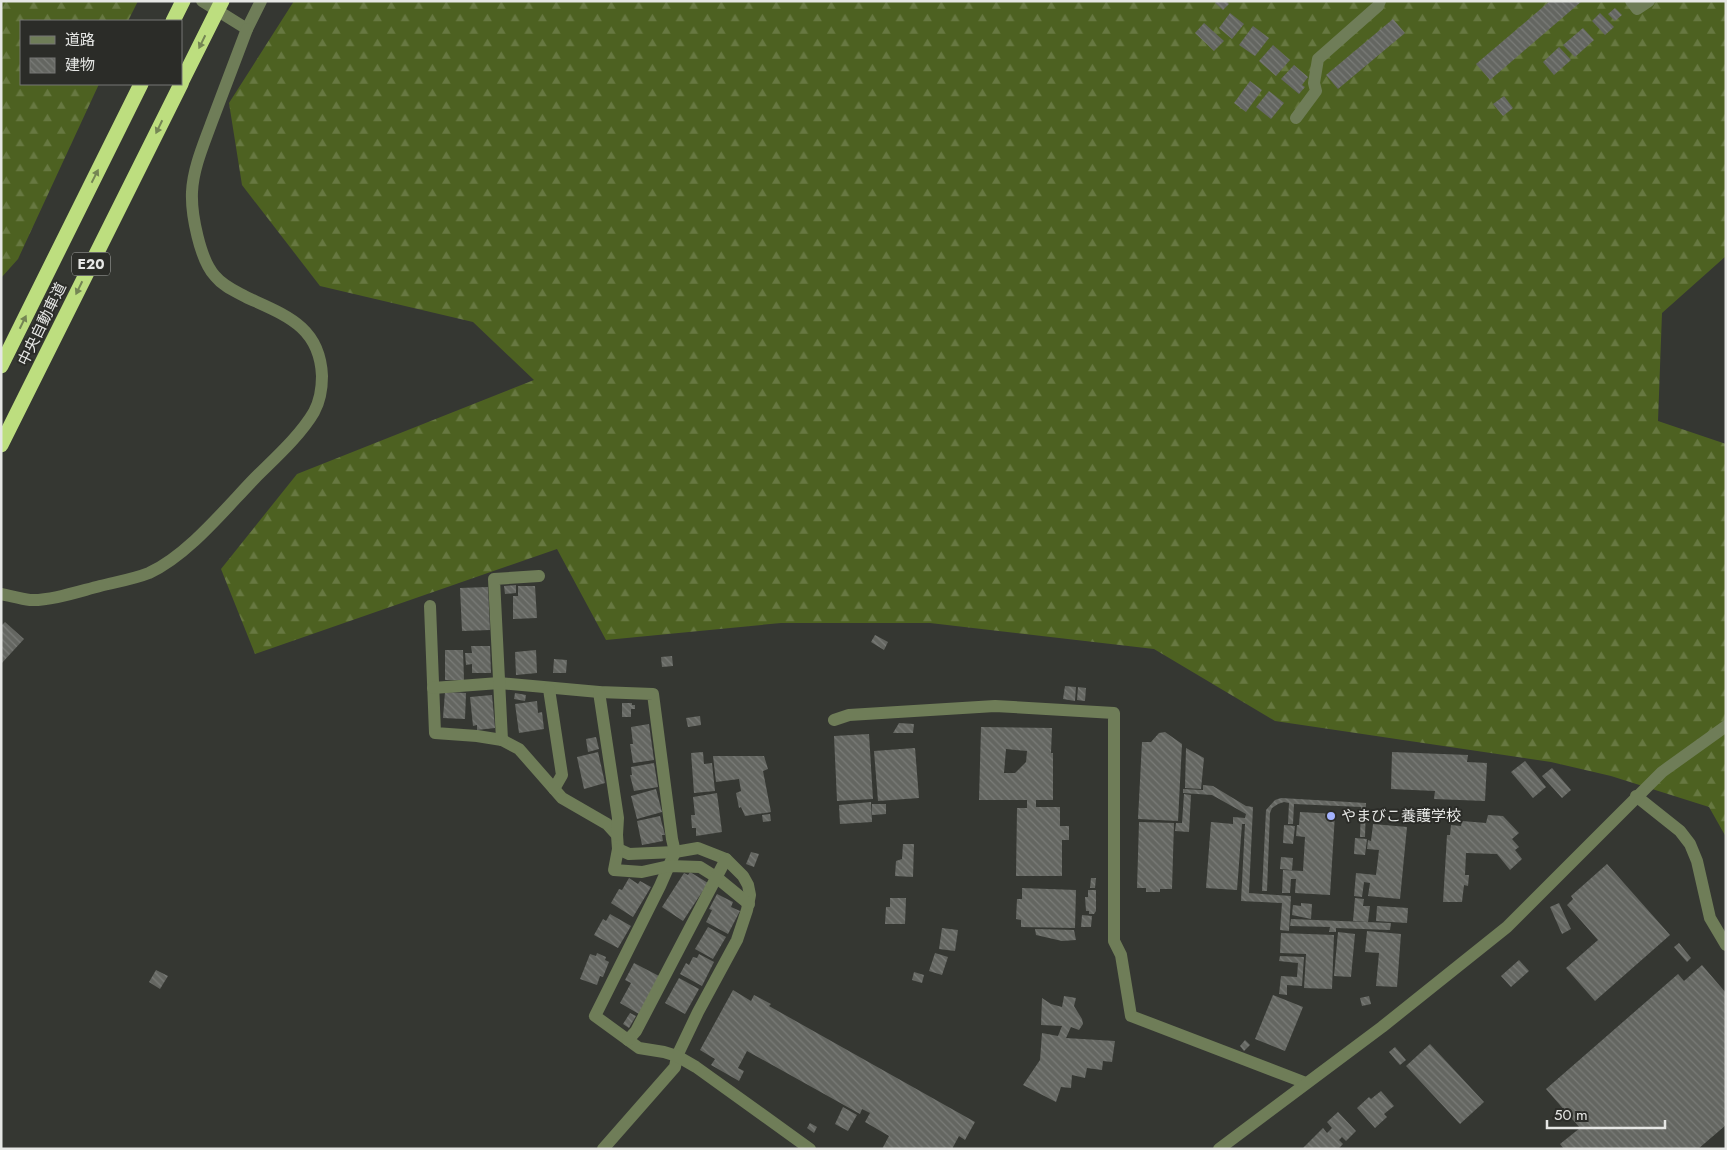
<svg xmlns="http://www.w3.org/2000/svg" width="1727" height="1150" font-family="Jost,'Noto Sans JP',sans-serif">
  <defs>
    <pattern id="forest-firs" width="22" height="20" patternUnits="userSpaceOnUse" patternTransform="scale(1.25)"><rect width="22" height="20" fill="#4d6121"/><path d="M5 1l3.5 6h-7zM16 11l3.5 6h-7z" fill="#677841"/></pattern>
    <pattern id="building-back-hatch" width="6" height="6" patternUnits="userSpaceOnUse" patternTransform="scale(1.25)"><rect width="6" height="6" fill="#646661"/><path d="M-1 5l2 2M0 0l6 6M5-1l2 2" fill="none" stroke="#7a7c78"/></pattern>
  </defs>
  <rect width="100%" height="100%" fill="#353732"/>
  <!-- forest -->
  <g fill="url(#forest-firs)">
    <path d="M1,1H138L128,21H21V84H99L18,259L1,278Z"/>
    <path d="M294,1H1726V256L1662,313L1658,421L1726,444V837L1709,807L1611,776L1551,762L1275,721L1154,649L930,623H781L606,640L557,549L255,654L221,569L297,474L534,380L473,322L320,286L242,185L229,103Z"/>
  </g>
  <!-- building -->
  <g fill="url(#building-back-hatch)" fill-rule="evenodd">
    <path d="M1217,1H1226L1229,4L1223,10L1215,3Z"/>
    <path d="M1550,1H1582L1490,80L1476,64Z"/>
    <path d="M1615,8L1622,15L1615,21L1608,14Z"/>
    <path d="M1230,13L1244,24L1232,39L1219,28Z"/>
    <path d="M1600,13L1614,27L1605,35L1592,21Z"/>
    <path d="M1393,19L1405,33L1338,89L1326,75Z"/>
    <path d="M1204,23L1224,41L1214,51L1195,33Z"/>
    <path d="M1253,26L1269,38L1255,56L1239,45Z"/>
    <path d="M1583,28L1594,40L1575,57L1563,45Z"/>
    <path d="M1273,45L1290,60L1276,76L1259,61Z"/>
    <path d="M1559,47L1571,60L1554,75L1543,62Z"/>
    <path d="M1294,65L1308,77L1302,85L1305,87L1299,94L1281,79Z"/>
    <path d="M1250,81L1262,90L1246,112L1234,103Z"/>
    <path d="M1269,91L1284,103L1271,119L1256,107Z"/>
    <path d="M1504,96L1513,108L1503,116L1493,104Z"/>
    <path d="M516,585V593L505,594L504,586Z"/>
    <path d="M518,586H535L537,618L513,619V596H518Z"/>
    <path d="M488,587L490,630L462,631L460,588Z"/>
    <path d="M5,622L24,639L1,664V626Z"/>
    <path d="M875,635L888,642L884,650L871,642Z"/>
    <path d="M471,646H490L491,673H472V664L466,665L465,653H472Z"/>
    <path d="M445,650H463L464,680H445Z"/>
    <path d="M536,650L537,673L516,675L515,652Z"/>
    <path d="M672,656L673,666L662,667L661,657Z"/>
    <path d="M554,659L567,660L566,673H553Z"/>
    <path d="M1065,686L1076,687L1075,701L1063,699Z"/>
    <path d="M1078,687L1086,688L1085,701L1077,700Z"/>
    <path d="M445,692L466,693L465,719L443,718Z"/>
    <path d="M515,693L526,695L525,701L514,699Z"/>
    <path d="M492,695L495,728L477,730V725L473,726L470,697Z"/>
    <path d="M537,701L538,713L542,712L544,729L519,733L515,704Z"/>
    <path d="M622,703H632V705H635V709H631V717H622Z"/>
    <path d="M700,716L701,725L688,727L686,718Z"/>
    <path d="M899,723L914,724L913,733H893Z"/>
    <path d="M649,724L654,760L633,763L630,744H633L631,727Z"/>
    <path d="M981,727L1052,728L1051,753H1053V800H1036V807H1060V826H1069V840H1062V876H1016L1017,808H1027V800H979ZM1006,749L1027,751L1026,762L1015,773H1004Z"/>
    <path d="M1165,732L1182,744L1178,821L1138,819L1142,742H1151L1159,733Z"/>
    <path d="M869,734L873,799L837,801L834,736Z"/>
    <path d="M596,737L599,749L588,752L586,739Z"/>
    <path d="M915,748L919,798L878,801L874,751Z"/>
    <path d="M1186,748L1204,758L1201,789L1185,788Z"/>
    <path d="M598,752L605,783L584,789L577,757Z"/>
    <path d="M703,752L704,764L712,763L715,791L694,793L691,753Z"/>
    <path d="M1392,752L1468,755L1467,762L1487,763L1485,801L1434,799L1435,791L1391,789Z"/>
    <path d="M713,756H764L768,769L763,771L771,812L745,816L741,807L739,808L736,793L741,791L739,779L716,782Z"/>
    <path d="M1525,761L1546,787L1533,798L1511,772Z"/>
    <path d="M654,763L658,787L634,791L630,775H632L631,767Z"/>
    <path d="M1552,768L1571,790L1562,798L1542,776Z"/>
    <path d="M1203,785L1213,786L1246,806L1253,807L1249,893L1291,896L1289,931L1280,930L1282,903L1241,901L1245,824H1242L1237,890L1206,888L1211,822L1233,824V817L1245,818L1246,814L1212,795L1183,793V789L1203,790Z"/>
    <path d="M656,789L662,812L637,819L631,796Z"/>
    <path d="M717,793L722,832L696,836V828H692L691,815H695L693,797Z"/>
    <path d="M1184,794L1191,795L1189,832L1175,831L1176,823H1182Z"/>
    <path d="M1281,798L1366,803L1365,837H1360L1361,807L1294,804L1293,824H1288L1289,803L1284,802L1278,804L1272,808L1270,813L1267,891H1262L1266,810L1275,800Z"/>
    <path d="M871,802L872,822L840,824L839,805Z"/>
    <path d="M872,804H886V814L872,815Z"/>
    <path d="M1300,812L1335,814L1330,895L1295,893L1296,879H1291L1290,893H1282L1283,870L1303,871L1305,837L1296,836L1297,825H1299Z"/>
    <path d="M770,814L771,821L763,822L762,815Z"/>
    <path d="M1488,815L1503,816L1519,833L1512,839L1519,847L1515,850L1522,859L1510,870L1497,854L1466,853L1465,875H1469L1468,886L1464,885L1462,902H1443L1447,835H1450L1451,825L1461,826L1462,821L1486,823Z"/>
    <path d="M660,816L665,835H662L663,841L642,845L637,821Z"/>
    <path d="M1139,822L1174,823L1172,889H1160V892H1146V888H1137Z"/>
    <path d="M1373,824L1407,827L1400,899L1368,896L1370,883L1364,882L1362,897L1354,896L1356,873L1376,875L1379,850L1367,849L1368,840L1371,841Z"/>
    <path d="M1284,825L1295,826L1293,844L1283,843Z"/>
    <path d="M1355,838L1367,839L1365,855L1354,854Z"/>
    <path d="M903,844H914L913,877L895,876L896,861L902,859Z"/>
    <path d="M751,852L759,854L754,867L746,864Z"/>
    <path d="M1281,857L1293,858L1292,870L1280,869Z"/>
    <path d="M1607,864L1670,935L1595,1001L1566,968L1598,940L1567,905L1573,899L1571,896Z"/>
    <path d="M690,872L708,883L683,921L662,907L684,873L688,875Z"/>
    <path d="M629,878L638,884L640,881L651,887L633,917L611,903L619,889L622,890Z"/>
    <path d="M1091,878H1096L1095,888H1090Z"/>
    <path d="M1022,888L1076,890L1075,928L1021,927V920L1016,919L1017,899H1022Z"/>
    <path d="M1088,890H1096V911L1094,914H1089V911H1086L1085,897H1088Z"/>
    <path d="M717,894L733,902L731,907L740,911L728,934L706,922L712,910L709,909Z"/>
    <path d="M890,898H906L905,924H885L886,907H890Z"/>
    <path d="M1355,898L1364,899L1363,906H1370L1368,922L1353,921Z"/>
    <path d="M1301,903L1312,904L1311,919L1292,915L1293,905L1301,906Z"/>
    <path d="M1559,903L1571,929L1562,934L1550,907Z"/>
    <path d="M1377,906L1408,908L1407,923L1376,921Z"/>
    <path d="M610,914L631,926L618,948L594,935L603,919L606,921Z"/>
    <path d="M1082,915L1092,916L1091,927H1081Z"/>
    <path d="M1291,919L1391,923L1390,930L1336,928V932H1329L1330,927L1290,926Z"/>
    <path d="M708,927L726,937L713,959L695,949Z"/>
    <path d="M942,928L958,930L955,951L939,949Z"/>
    <path d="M1035,929L1074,930L1076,940L1062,941L1036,935Z"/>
    <path d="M1367,931L1401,934L1397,987L1376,986L1379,953L1365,952Z"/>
    <path d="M1338,932L1355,934L1351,977L1334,976Z"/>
    <path d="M1281,933L1334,935L1332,989L1304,988L1306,954L1280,953Z"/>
    <path d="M1679,943L1691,958L1687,962L1674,947Z"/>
    <path d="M597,953L606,957L605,960L609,962L603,977L600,976L597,985L580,979L590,954L596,956Z"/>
    <path d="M935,953L948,957L942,975L929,971Z"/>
    <path d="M699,954L714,962L702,986L680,974L686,963L689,965L693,957L697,958Z"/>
    <path d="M1280,956L1304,957L1302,986L1287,985V995L1279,994L1281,976L1297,977L1298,963L1279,961Z"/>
    <path d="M1519,960L1529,971L1511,987L1501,976Z"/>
    <path d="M634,963L659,976L639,1014L620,1003L631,983L625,980Z"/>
    <path d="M1702,965L1726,993V1125L1698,1149H1564L1560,1144L1580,1128L1546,1089L1678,974L1684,981Z"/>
    <path d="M156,970L168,976L160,989L149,982Z"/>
    <path d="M914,972L924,975L922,983L912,980Z"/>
    <path d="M679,978L699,989L685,1014L665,1003Z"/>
    <path d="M733,990L751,1001L754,995L771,1004L769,1006L975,1122L965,1140L959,1136L952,1149H882L889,1136L865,1122L870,1113L862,1109L860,1114L747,1051L738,1068L744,1071L739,1081L711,1065L715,1059L700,1050Z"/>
    <path d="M1273,995L1303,1007L1285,1051L1255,1039Z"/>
    <path d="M1064,996L1076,998L1074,1006L1082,1019L1083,1024L1079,1030L1071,1027L1066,1038L1115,1041L1112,1062L1103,1061L1102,1070L1087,1068L1085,1078L1072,1075L1071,1088L1061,1087L1056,1102L1023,1085L1040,1060L1042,1033L1058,1036L1062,1026L1041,1025L1042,998L1051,1004L1062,1007Z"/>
    <path d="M1369,996L1371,1004L1362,1006L1360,998Z"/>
    <path d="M630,1013L636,1016L629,1028L623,1024Z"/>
    <path d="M1245,1040L1250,1045L1244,1051L1240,1046Z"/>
    <path d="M1430,1044L1484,1102L1460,1124L1406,1066Z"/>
    <path d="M1395,1047L1406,1060L1400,1065L1389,1052Z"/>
    <path d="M1381,1091L1394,1106L1384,1114L1387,1117L1375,1128L1357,1108L1369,1097L1371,1099Z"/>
    <path d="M843,1107L857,1115L848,1131L835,1124Z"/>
    <path d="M1338,1112L1356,1131L1346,1141L1342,1137L1339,1140L1343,1144L1338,1149H1302L1323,1128L1327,1133L1332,1128L1327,1122Z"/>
    <path d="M810,1123L817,1127L814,1133L807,1128Z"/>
  </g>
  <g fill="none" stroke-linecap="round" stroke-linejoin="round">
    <!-- minor -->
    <g stroke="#6f7d58" stroke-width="12">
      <path d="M202,1L247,29L261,1"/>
      <path d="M1631,1L1637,9L1649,1"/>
      <path d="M1296,118L1316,91L1314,83L1318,59L1378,6L1380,1"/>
      <path d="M1,594C11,596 21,599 30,600C51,601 80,591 100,586C116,582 134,579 149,573C188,555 225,509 255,478C274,459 300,436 314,412C320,401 322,388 322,376C320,326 285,315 246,297C235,291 223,286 215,276C200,260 191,214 192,192C193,169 203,146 211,124C223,92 235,61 247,29"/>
      <path d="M430,606L435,733L477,736L502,740L519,749L562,798L607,824L617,835L618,849L629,854L675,852L698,848L726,859L743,876L748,885L750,895L747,910L737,940L698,1012L677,1056L675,1067L603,1149"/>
      <path d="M433,688L499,683L599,692L653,694L672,839L675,852L660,886L595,1016L639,1048L664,1052L677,1056L696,1067L810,1149"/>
      <path d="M549,689L562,775L554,789"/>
      <path d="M599,692L618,818L617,835"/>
      <path d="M834,720L849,715L995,706L1114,713V941L1121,955L1131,1016L1306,1083"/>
      <path d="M502,740L494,579L539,576"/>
      <path d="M1636,796L1680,831L1690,844L1697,861L1710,918L1726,945"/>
      <path d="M618,849L614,870L642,872L669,866L700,867L716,877L749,904"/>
      <path d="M628,1040L636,1031L726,859"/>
      <path d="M1219,1149L1382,1027L1507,927L1662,772L1726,726"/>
    </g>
    <!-- highway -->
    <g stroke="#bdde7f" stroke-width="15">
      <path d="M173,21L183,1"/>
      <path d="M1,366L141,84"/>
      <path d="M1,445L181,84"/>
    </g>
    <!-- highway-bridge -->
    <path stroke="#bdde7f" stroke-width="15" d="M181,83L222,1"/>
  </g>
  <!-- one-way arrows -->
  <defs><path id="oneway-solid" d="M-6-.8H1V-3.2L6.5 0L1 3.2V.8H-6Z" transform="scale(1.25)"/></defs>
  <g fill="#748554">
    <use href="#oneway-solid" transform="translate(202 42) rotate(116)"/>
    <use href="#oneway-solid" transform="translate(159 127) rotate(116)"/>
    <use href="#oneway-solid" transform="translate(95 176) rotate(-63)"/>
    <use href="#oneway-solid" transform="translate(79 288) rotate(116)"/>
    <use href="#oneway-solid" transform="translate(23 322) rotate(-64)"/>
  </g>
  <!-- markers -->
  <circle fill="#a3b2fd" stroke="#2b2c28" stroke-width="2" cx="1331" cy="816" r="5"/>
  <g text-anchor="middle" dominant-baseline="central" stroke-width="4" stroke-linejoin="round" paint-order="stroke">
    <!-- shield labels -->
    <rect fill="#2b2c28" stroke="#aeafac" stroke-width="1" x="72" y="252.5" width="38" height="23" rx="4"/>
    <g font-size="14" font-weight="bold" fill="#e6e7e5">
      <text x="91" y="264">E20</text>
    </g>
    <!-- street labels -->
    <g font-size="15" fill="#e6e7e5" stroke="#2b2c28">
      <text transform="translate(42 324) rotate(-64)">中央自動車道</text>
    </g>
    <!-- poi labels -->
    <g font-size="15" fill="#e6e7e5" stroke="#2b2c28" text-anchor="start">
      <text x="1341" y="816">やまびこ養護学校</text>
    </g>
  </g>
  <!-- border -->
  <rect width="1727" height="1150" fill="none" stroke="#e6e7e5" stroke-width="5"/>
  <!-- legend -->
  <rect x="20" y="20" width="162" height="65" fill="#2b2c28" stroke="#767774"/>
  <rect x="30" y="36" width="25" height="8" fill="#6f7d58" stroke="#767774"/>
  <text x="65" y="45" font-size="15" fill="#e6e7e5">道路</text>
  <rect x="30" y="58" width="25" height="15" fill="url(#building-back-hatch)" stroke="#767774"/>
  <text x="65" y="70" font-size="15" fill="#e6e7e5">建物</text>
  <!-- scale -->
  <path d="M1547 1120v8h118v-8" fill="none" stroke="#e6e7e5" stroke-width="2.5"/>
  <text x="1554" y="1120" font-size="15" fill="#e6e7e5" stroke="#2b2c28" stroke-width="4" paint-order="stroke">50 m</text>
</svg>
